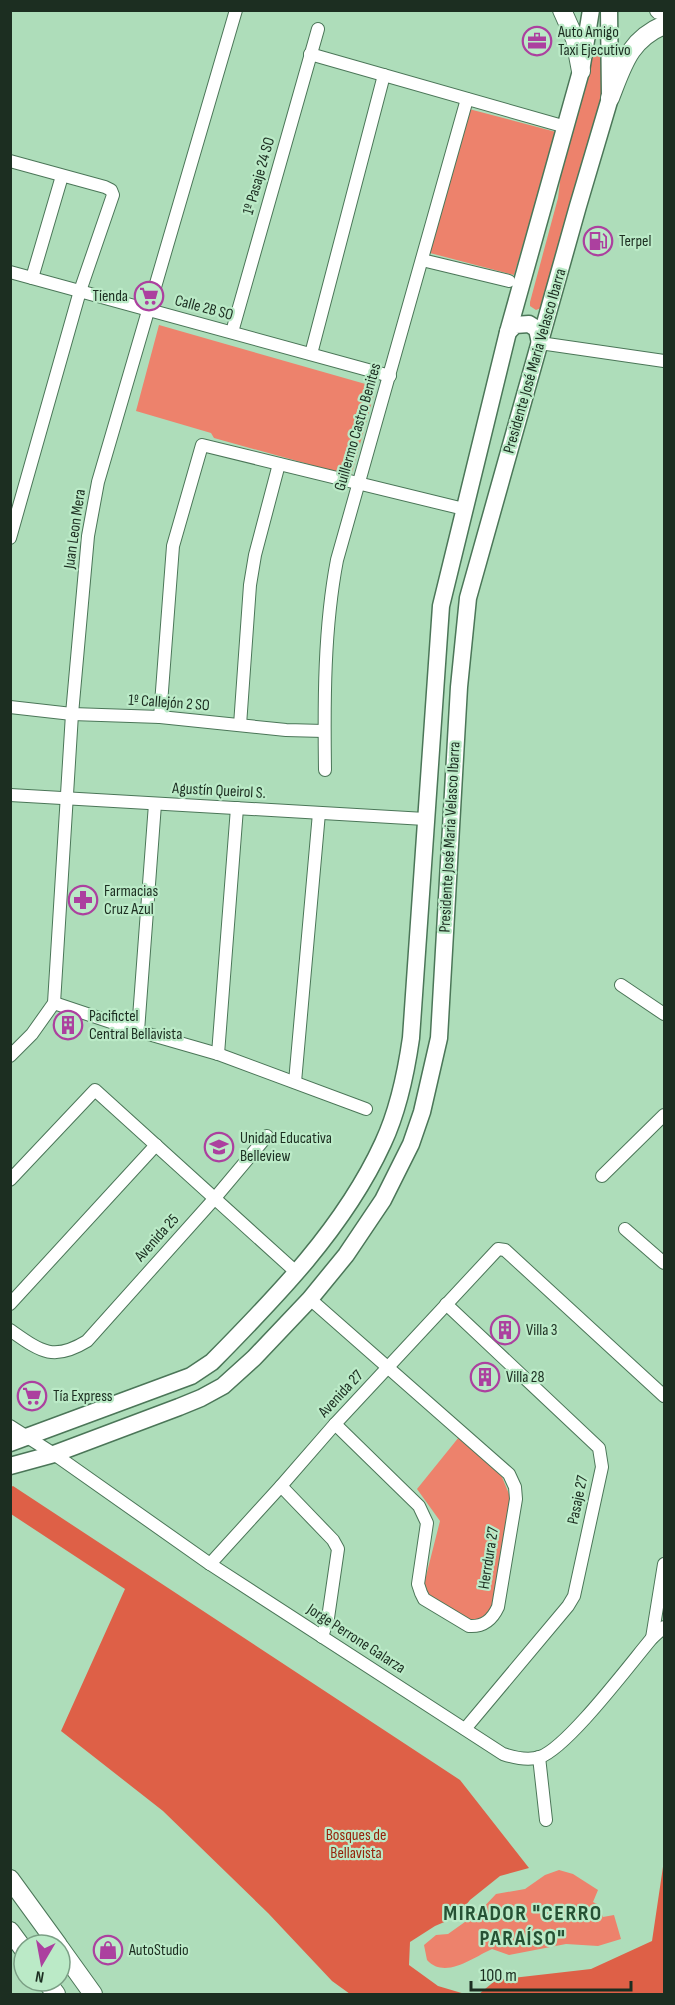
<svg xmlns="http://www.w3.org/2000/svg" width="675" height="2005" font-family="'Sofia Sans Condensed',sans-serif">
  <rect width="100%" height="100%" fill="#aeddba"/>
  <!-- green -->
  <g fill="#ed826c">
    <path d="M595,46H606L604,90L541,308L536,310L530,306V302L558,198L562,165Z"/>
    <path d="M469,109L556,132L514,275L430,253Z"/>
    <path d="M159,325L376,387L351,476L214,438L211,433L136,411Z"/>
    <path d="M459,1437L502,1477L511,1499L497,1604L485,1619L470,1622L427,1597L423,1588L440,1521L417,1489Z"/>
    <path d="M559,1870L573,1874L598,1890L593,1902L599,1905L603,1917L614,1915L621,1939L598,1946L566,1944L509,1955L492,1949C474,1957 445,1980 427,1960L424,1945L436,1935L448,1934L479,1912L496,1894L525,1889L545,1875Z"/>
  </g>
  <!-- forest -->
  <g fill="#de6047">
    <path d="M13,1486L460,1780L529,1868L500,1876L470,1900L456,1917L435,1926L410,1942L409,1965L438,1986L465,1994H350L332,1981L268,1913L163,1811L61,1731L125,1589L11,1514V1487Z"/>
    <path d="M664,1860V1994H479L496,1980L591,1969L652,1941Z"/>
  </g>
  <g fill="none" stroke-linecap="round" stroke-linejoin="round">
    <!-- minor casing -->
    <g stroke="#4b7658" stroke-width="14">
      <g id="minor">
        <path d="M310,54L566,127"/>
        <path d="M10,161L105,187L111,190L113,195L80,291L10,538"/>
        <path d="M422,260L509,281"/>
        <path d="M10,272L390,376"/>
        <path d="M32,278L62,176"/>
        <path d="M232,332L318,29"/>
        <path d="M540,343L664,361"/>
        <path d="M311,354L384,75"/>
        <path d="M10,707L72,714L160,717L286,730L324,731"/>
        <path d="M160,717L173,546L202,445L464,509"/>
        <path d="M240,725L250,585L255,555L279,464"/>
        <path d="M325,770C324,701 324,628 337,560L467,99"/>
        <path d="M10,795L425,819"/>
        <path d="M621,985L664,1014"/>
        <path d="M54,1003L138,1031L218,1054L366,1109"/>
        <path d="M138,1031L155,804"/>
        <path d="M218,1054L237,808"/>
        <path d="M10,1056L32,1034L54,1003L72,714L88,536L98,482L236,10"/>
        <path d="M295,1082L319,813"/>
        <path d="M602,1176L664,1115"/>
        <path d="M10,1180L95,1090L296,1272"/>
        <path d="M625,1229L664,1263"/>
        <path d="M310,1299L509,1474L515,1487L516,1499L498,1607C492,1620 484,1627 469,1626L424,1599L421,1593L418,1584L427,1523L419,1506L335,1424"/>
        <path d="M10,1304L156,1145"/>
        <path d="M446,1304L599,1448L602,1467L574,1596L568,1606L465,1729"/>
        <path d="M10,1330C40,1351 53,1362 87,1341L215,1198L267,1136"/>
        <path d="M10,1426L54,1454L210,1564L503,1754C515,1758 528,1761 540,1757C568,1747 630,1664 652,1638L664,1627"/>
        <path d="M281,1486L333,1540L338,1549L328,1618L322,1637"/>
        <path d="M210,1564L281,1486L335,1424L498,1249L505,1250L664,1396"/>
        <path d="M652,1638L664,1564"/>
        <path d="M539,1757L546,1820"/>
      </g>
    </g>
    <!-- secondary casing -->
    <g stroke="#4b7658" stroke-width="19">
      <g id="secondary">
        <path d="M508,332L515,325L529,324L537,329L540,343"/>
        <path d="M10,1443L191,1376L212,1362C276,1297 344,1228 383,1143C398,1111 406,1073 411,1038L441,606L508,332L581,71L591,10"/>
        <path d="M10,1466L54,1454L179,1407L201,1398L223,1386L254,1358L310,1299L346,1255L383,1200L411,1144L422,1112L439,1038L459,687L468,598L578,206L610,98L609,10"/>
      </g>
    </g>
    <!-- primary casing -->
    <g stroke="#4b7658" stroke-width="20">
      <g id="primary">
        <path d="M562,10L575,39L581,71"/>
        <path d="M659,10L664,11"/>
        <path d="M610,98C623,65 629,40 664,25"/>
        <path d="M10,1879L58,1945"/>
        <path d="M10,1931L24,1950"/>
        <path d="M60,1948L93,1994"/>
        <path d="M46,1981L56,1994"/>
      </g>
    </g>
    <!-- minor -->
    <use href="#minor" stroke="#fff" stroke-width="12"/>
    <!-- secondary -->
    <use href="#secondary" stroke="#fff" stroke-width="16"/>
    <!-- primary -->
    <use href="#primary" stroke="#fff" stroke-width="18"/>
  </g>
  <!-- icons -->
  <defs>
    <g id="office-ring" transform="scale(1.5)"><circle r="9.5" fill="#bbeac7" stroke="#ac409f" stroke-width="1.5"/><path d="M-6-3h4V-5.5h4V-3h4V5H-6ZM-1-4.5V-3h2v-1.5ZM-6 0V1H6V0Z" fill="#ac409f"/></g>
    <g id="fuel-ring" transform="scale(1.5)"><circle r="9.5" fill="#bbeac7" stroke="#ac409f" stroke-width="1.5"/><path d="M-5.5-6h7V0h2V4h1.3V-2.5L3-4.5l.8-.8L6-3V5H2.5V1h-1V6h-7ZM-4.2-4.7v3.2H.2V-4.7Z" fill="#ac409f"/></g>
    <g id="supermarket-ring" transform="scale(1.5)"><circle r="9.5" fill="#bbeac7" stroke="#ac409f" stroke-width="1.5"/><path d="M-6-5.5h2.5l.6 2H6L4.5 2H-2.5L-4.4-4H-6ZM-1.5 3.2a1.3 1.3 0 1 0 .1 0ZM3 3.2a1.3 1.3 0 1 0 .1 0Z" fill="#ac409f"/></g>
    <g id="pharmacy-ring" transform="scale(1.5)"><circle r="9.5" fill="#bbeac7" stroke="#ac409f" stroke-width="1.5"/><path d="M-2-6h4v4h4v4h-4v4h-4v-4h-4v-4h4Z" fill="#ac409f"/></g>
    <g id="building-ring" transform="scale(1.5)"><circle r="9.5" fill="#bbeac7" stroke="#ac409f" stroke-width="1.5"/><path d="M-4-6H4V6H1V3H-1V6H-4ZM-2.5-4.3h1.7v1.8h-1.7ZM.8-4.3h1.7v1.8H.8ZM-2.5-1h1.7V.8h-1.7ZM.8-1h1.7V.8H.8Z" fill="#ac409f"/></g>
    <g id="school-ring" transform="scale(1.5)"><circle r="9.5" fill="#bbeac7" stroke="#ac409f" stroke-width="1.5"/><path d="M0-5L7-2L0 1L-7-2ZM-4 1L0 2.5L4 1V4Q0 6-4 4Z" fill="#ac409f"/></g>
    <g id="shop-ring" transform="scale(1.5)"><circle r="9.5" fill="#bbeac7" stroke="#ac409f" stroke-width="1.5"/><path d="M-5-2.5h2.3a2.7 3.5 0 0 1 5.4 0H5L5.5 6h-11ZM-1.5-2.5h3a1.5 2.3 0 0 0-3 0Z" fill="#ac409f"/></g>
  </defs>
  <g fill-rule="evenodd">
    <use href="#office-ring" x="537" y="41"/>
    <use href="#fuel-ring" x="598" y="241"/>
    <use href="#supermarket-ring" x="149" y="296"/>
    <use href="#pharmacy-ring" x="83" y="900"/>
    <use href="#building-ring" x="68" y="1025"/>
    <use href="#school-ring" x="219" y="1147"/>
    <use href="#building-ring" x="505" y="1330"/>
    <use href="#building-ring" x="485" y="1377"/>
    <use href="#supermarket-ring" x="32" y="1396"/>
    <use href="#shop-ring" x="108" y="1950"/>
  </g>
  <g text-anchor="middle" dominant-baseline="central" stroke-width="4.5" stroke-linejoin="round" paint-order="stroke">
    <!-- poi labels -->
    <g font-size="16" fill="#1c2e21" stroke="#bbeac7" text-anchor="start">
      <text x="558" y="32">Auto Amigo<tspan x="558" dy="18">Taxi Ejecutivo</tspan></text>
      <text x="619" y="241">Terpel</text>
      <text x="128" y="296" text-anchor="end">Tienda</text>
      <text x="104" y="891">Farmacias<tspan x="104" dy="18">Cruz Azul</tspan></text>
      <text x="89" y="1016">Pacifictel<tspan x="89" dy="18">Central Bellavista</tspan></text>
      <text x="240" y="1138">Unidad Educativa<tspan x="240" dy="18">Belleview</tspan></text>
      <text x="526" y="1330">Villa 3</text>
      <text x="506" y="1377">Villa 28</text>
      <text x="53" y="1396">Tía Express</text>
      <text x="129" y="1950">AutoStudio</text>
    </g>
    <!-- street labels -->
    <g font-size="16" fill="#1c2e21" stroke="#bbeac7">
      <text transform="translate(259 176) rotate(-74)">1º Pasaje 24 SO</text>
      <text transform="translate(204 308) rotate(15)">Calle 2B SO</text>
      <text transform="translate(535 361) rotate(-74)">Presidente José Maria Velasco Ibarra</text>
      <text transform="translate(358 427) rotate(-74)">Guillermo Castro Benites</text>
      <text transform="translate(75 529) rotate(-82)">Juan Leon Mera</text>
      <text transform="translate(169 703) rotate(4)">1º Callejón 2 SO</text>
      <text transform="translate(219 791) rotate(3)">Agustín Queirol S.</text>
      <text transform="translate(450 837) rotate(-87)">Presidente José Maria Velasco Ibarra</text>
      <text transform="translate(157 1238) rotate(-48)">Avenida 25</text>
      <text transform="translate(341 1394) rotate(-47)">Avenida 27</text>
      <text transform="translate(578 1500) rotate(-78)">Pasaje 27</text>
      <text transform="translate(489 1558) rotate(-81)">Herrdura 27</text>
      <text transform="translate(356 1639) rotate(33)">Jorge Perrone Galarza</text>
    </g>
    <!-- park labels -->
    <g font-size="16" fill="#96220a" stroke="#bbeac7">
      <text x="356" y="1835">Bosques de<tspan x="356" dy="18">Bellavista</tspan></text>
    </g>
    <!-- district labels -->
    <g font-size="22" font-weight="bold" letter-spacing="1.5" fill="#265134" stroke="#bbeac7">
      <text x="523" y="1913">MIRADOR "CERRO<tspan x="523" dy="25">PARAÍSO"</tspan></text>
    </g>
  </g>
  <!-- border -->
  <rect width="675" height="2005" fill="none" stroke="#1c2e21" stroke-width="24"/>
  <!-- north arrow -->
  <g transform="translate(42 1963) rotate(190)"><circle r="28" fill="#bbeac7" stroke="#7b9f85" stroke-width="1.5"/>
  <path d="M0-4.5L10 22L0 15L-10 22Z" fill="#ac409f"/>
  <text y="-9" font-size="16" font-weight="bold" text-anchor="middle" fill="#1c2e21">N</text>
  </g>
  <!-- scale -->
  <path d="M471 1981v9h160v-9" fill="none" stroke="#1c2e21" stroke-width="3"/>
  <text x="480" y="1981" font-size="18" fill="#1c2e21" stroke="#bbeac7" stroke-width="4.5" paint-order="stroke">100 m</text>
</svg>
